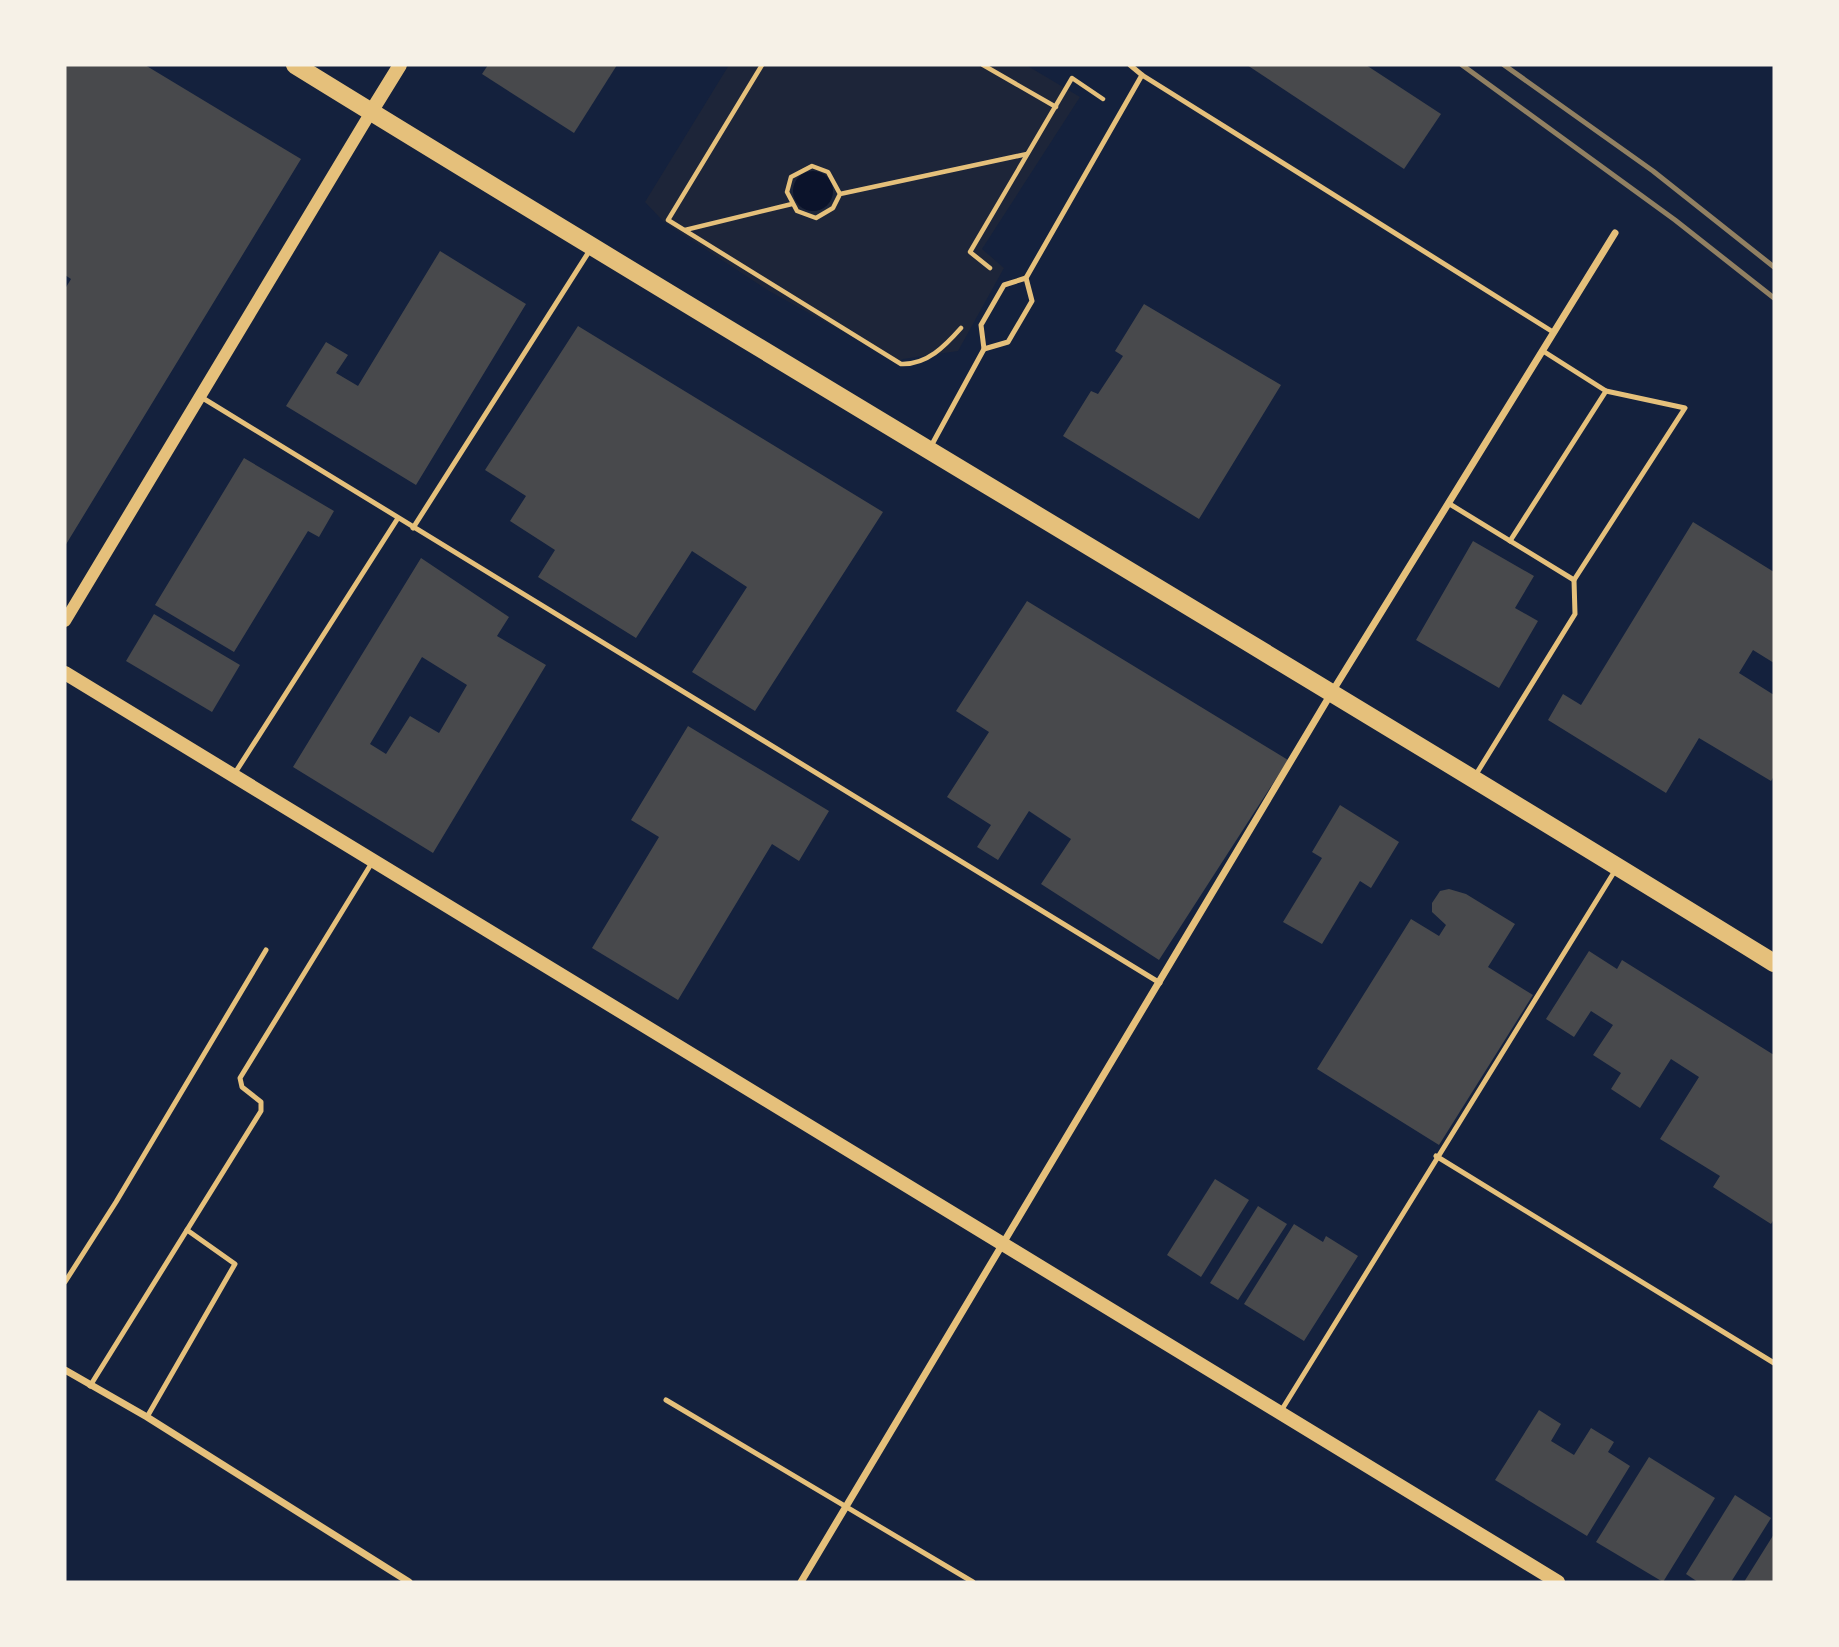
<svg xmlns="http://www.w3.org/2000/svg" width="1839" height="1647" font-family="'Exo 2',sans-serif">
  <rect width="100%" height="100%" fill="#14213d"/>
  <!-- green -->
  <path fill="#1d2539" d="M729,65H1026L1080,97L982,249L1004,268L958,351L903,359L898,362L769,291L664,222L645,202Z"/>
  <!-- water -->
  <circle fill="#0b132b" cx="813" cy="191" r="20"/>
  <!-- building -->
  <g fill="#48494c" fill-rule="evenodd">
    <path d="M65,65H145L301,159L65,546V289L71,279L65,275Z"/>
    <path d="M488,65H617L574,133L482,74Z"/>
    <path d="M1247,65H1366L1441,114L1404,169Z"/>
    <path d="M440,251L526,304L416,485L286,406L326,342L348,355L336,373L358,386Z"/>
    <path d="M1144,304L1281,385L1199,519L1063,436L1091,391L1098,394L1123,356L1115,351Z"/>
    <path d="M578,326L883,512L755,711L692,672L747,587L692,551L636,638L538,577L555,550L510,521L526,496L485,470Z"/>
    <path d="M244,458L334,511L319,537L308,531L234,652L155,605Z"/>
    <path d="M1693,522L1774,572V663L1753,650L1739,673L1774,695V776L1771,781L1699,738L1666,793L1548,720L1563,694L1581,705Z"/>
    <path d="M1473,541L1534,576L1515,608L1538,621L1499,688L1416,640Z"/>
    <path d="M421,558L509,617L497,636L546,665L433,853L293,767ZM422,657L467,685L439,733L410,716L386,754L370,744Z"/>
    <path d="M1027,601L1288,760L1159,960L1041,884L1071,839L1029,811L998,860L977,847L991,825L947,797L989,732L956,711Z"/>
    <path d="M154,614L240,665L212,712L126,661Z"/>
    <path d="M688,726L829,811L799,861L772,844L678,1000L592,948L659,837L631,820Z"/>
    <path d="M1340,805L1399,842L1371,888L1360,881L1322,944L1283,922L1322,858L1312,852Z"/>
    <path d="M1449,889L1466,894L1515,924L1488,967L1533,995L1439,1145L1317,1069L1411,919L1439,936L1446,925L1432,912V903L1440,891Z"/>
    <path d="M1589,951L1617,969L1622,960L1774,1055V1219L1771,1224L1713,1187L1720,1176L1660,1139L1699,1077L1671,1059L1640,1108L1611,1089L1621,1073L1593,1055L1613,1025L1591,1011L1574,1037L1546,1019Z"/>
    <path d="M1215,1179L1249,1200L1201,1277L1167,1255Z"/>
    <path d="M1258,1206L1287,1224L1238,1300L1210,1283Z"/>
    <path d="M1294,1224L1323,1242L1326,1236L1358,1256L1304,1341L1244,1304Z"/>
    <path d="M1539,1410L1561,1424L1551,1441L1574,1455L1591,1428L1614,1442L1608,1452L1630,1466L1587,1536L1495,1480Z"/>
    <path d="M1649,1457L1715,1498L1663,1582L1596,1542Z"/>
    <path d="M1735,1495L1771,1518L1731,1582H1698L1686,1574Z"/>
    <path d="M1774,1534V1582H1744Z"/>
  </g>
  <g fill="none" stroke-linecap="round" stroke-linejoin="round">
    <!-- path -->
    <g stroke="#e5c07b" stroke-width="4.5">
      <path d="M762,65L668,220L901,364C927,365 945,346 961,328"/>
      <path d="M983,65L1056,107"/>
      <path d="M840,194L833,208L816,218L797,211L787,192L791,177L812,166L828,172L840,194L1027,154"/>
      <path d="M685,230L792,204"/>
      <path d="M990,268L970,252L1072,78L1103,99"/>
    </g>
    <!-- service -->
    <g stroke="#e5c07b" stroke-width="5">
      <path d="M1130,65L1142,75L1553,332"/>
      <path d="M984,349L1008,342L1032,301L1026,278L1142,75"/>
      <path d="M201,397L1160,983"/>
      <path d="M930,448L984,349L981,325L1004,285L1026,278"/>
      <path d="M1448,503L1574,580"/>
      <path d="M413,528L590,250"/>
      <path d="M1510,541L1606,391"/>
      <path d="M235,773L398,518"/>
      <path d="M1475,776L1575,614L1574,580L1685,408L1606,391L1543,351"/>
      <path d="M1436,1156L1774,1363"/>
      <path d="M65,1282L116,1202L266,950"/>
      <path d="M90,1386L261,1111V1102L242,1087L240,1078L373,861"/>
      <path d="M666,1400L973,1582"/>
      <path d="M1281,1411L1616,869"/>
      <path d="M147,1417L235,1264L187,1230"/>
    </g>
    <!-- minor -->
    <g stroke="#e5c07b" stroke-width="7">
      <path d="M65,1370L147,1417L409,1582"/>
      <path d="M801,1582L1332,692L1615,233"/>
    </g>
    <!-- tertiary -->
    <path stroke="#e5c07b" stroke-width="12" d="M65,621L371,112"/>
    <!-- secondary -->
    <g stroke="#e5c07b" stroke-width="14">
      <path d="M371,112L400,65"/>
      <path d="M65,673L1558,1582"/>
    </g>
    <!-- primary -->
    <path stroke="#e5c07b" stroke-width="18" d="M295,65C786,368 1283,659 1774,963"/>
    <!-- rail -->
    <g stroke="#918062" stroke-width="5">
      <path d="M1462,65L1675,220L1774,298"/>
      <path d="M1504,65L1653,171L1774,267"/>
    </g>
  </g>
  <!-- border -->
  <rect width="1839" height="1647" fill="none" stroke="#f6f1e7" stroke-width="133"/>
</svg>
